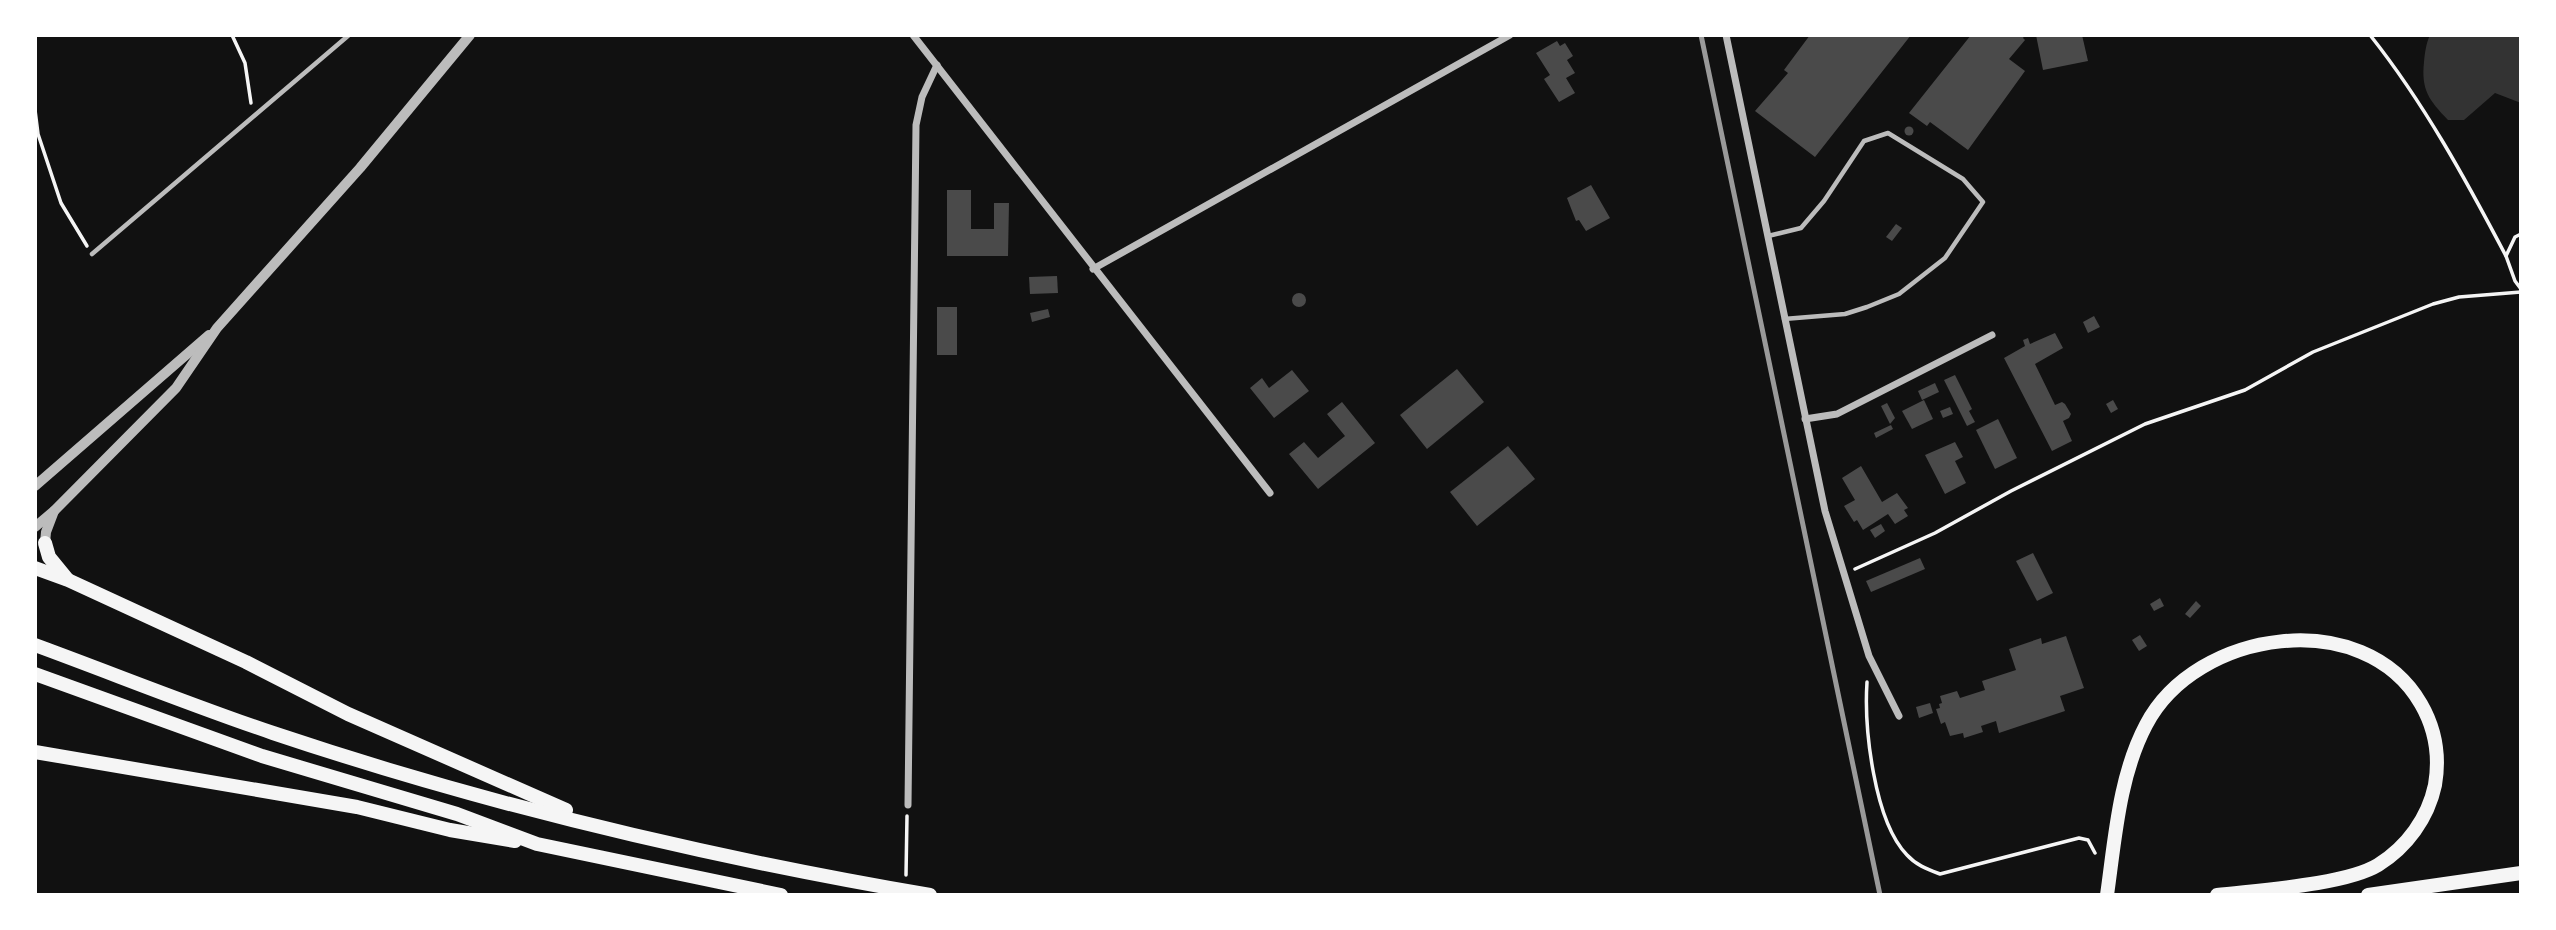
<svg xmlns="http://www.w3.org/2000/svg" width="2556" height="930" font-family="'DM Sans',sans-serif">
  <rect width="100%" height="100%" fill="#111"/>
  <!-- water -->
  <path fill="#333" d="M2430,35H2521V103L2495,93L2464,120H2448C2429,100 2421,90 2424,62C2425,52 2426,44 2430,35Z"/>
  <!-- building -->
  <g fill="#4a4a4a">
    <path d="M1810,35H1911L1815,157L1755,111L1788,73L1784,70Z"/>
    <path d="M1971,35H2025L2023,38L2025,40L2009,59L2025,71L1968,150L1930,122L1927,126L1909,113Z"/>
    <path d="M2036,35H2082L2088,61L2043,70Z"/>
    <path d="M1557,41L1560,46L1565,43L1573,56L1567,60L1575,73L1566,78L1575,93L1559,102L1544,79L1550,75L1536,53Z"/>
    <circle cx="1909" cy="131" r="4.5"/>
    <path d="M1591,185L1610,218L1586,231L1579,220L1576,221L1567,198Z"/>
    <path d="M947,190H971V229H994V203H1009L1008,256H947Z"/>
    <path d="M1896,224L1902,228L1892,241L1886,237Z"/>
    <path d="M1057,276L1058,293L1030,294L1029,277Z"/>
    <circle cx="1299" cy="300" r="7"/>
    <rect x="937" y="307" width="20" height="48"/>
    <path d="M1048,309L1050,317L1032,322L1030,313Z"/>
    <path d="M2094,316L2100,327L2088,333L2083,322Z"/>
    <path d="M2055,333L2063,348L2035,364L2055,405L2062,402L2065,404L2071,414L2069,418L2063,421L2072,441L2052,451L2004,358L2025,346L2023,340L2028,338L2030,344Z"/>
    <path d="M1457,369L1484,402L1427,449L1400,415Z"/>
    <path d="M1292,370L1309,391L1274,418L1250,388L1262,378L1269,388Z"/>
    <path d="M1955,375L1972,409L1969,411L1975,422L1967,426L1944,380Z"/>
    <path d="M1935,383L1939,392L1922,400L1918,391Z"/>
    <path d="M1924,400L1933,419L1912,429L1902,411Z"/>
    <path d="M2113,400L2118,409L2111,413L2106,404Z"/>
    <path d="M1342,402L1375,443L1318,489L1289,454L1304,442L1318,458L1345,436L1327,414Z"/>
    <path d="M1887,403L1895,418L1890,424L1881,406Z"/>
    <path d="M1950,407L1953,414L1943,418L1940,411Z"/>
    <path d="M1998,419L2017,458L1995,469L1976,430Z"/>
    <path d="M1891,425L1893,429L1876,438L1874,433Z"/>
    <path d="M1955,442L1963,457L1955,461L1966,483L1945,494L1925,455Z"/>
    <path d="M1508,446L1535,479L1477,526L1450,492Z"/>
    <path d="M1861,466L1882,502L1897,493L1908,508L1904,510L1908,516L1895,524L1888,514L1863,530L1857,520L1854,522L1844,506L1855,500L1842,478Z"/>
    <path d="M1881,524L1885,531L1875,538L1870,530Z"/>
    <path d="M2033,553L2053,593L2037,601L2016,561Z"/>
    <path d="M1920,558L1925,569L1871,592L1866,581Z"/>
    <path d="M2160,598L2164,606L2154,611L2150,604Z"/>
    <path d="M2196,601L2201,606L2190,618L2185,614Z"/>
    <path d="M2140,635L2147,646L2139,651L2132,640Z"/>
    <path d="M2066,636L2084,688L2060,696L2065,711L1999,733L1996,721L1981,726L1983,732L1964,738L1963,733L1950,736L1945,722L1941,724L1936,709L1940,708L1939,704L1942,703L1940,696L1957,691L1960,698L1985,690L1982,681L2016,670L2009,649L2041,638L2042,644Z"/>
    <path d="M1930,703L1933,713L1919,718L1916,707Z"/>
  </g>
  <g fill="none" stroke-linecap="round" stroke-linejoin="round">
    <!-- path -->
    <g stroke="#f5f5f5" stroke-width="3.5">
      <path d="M232,35L245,63L251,103"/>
      <path d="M2370,35C2424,103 2466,180 2506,256"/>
      <path d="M35,110L38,134L61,203L87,246"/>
      <path d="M2521,234L2515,237L2506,256L2515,281L2521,289"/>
      <path d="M1855,569L1935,533L2011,491L2145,424L2245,390L2313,352L2433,304L2459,297L2521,292"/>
      <path d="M1867,682C1864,728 1874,821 1907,855C1916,865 1927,869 1940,874L2079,838L2088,840L2095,853"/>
      <path d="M906,875L907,816"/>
    </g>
    <!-- service -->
    <g stroke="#bcbcbc" stroke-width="4.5">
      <path d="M1768,236L1801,228L1824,201L1864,141L1888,133L1963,179L1983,202L1945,258L1899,294L1867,307L1845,314L1784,319"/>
      <path d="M92,254L349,35"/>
    </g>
    <!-- minor -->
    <g stroke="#bcbcbc" stroke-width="7">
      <path d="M913,35L1270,493"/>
      <path d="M1726,35L1825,511L1869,656L1899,716"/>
      <path d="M1093,269L1510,35"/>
      <path d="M1805,419L1837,414L1992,335"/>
      <path d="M908,805L916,125L922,97L937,65"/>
    </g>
    <!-- tertiary -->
    <g stroke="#bcbcbc" stroke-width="10">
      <path d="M35,486L209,335"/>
      <path d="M35,527L54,511L176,388L217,328L360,168L470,35"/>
      <path d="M45,543L46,532L54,511"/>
    </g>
    <!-- trunk -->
    <g stroke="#f5f5f5" stroke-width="14">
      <path d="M45,543L49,557L67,579"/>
      <path d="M35,568L68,580L246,662L348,714L566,810"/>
      <path d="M35,645C114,674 193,706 273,733C487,805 708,857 930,895"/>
      <path d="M35,674L262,756L457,814L537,844L781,895"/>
      <path d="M35,752L357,807L450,830L515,841"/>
      <path d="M2107,895C2115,839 2119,776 2146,725C2196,629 2364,605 2421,704C2436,730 2440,756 2435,785C2428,818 2407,847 2378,865C2345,885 2258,890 2217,895"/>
      <path d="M2368,895L2521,873"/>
    </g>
    <!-- rail -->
    <path stroke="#9a9a9a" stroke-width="5" d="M1701,35L1880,895"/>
  </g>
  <!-- border -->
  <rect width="2556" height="930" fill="none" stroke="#ffffff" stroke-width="74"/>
</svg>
